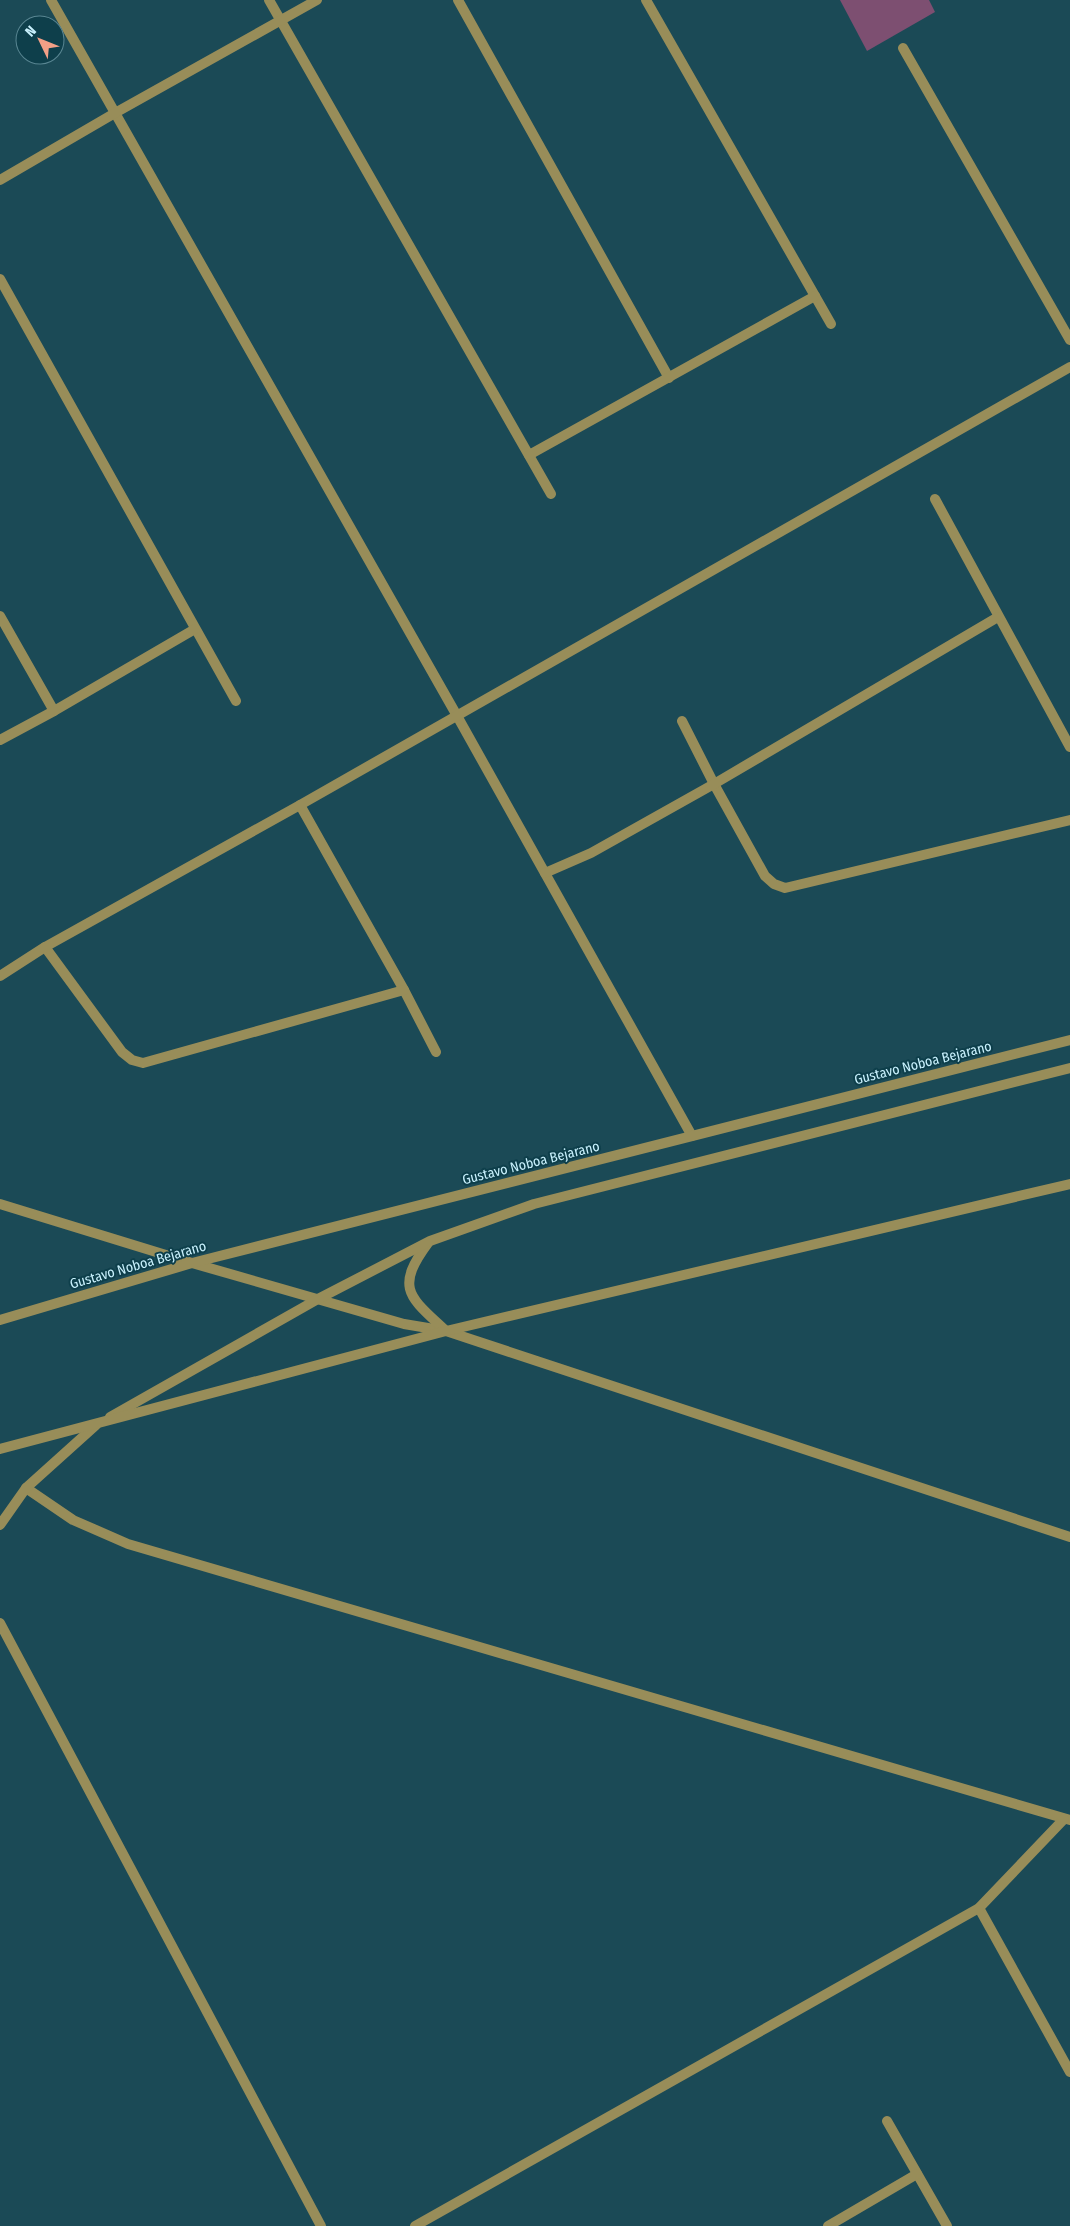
<svg xmlns="http://www.w3.org/2000/svg" width="1070" height="2226" font-family="'Fira Sans Condensed',sans-serif">
  <rect width="100%" height="100%" fill="#1b4a56"/>
  <!-- green -->
  <path fill="#7d4f71" d="M840,0H929L935,12L867,51Z"/>
  <g fill="none" stroke-linecap="round" stroke-linejoin="round">
    <!-- minor -->
    <g stroke="#988d59" stroke-width="10">
      <path d="M51,0L456,714L692,1136"/>
      <path d="M269,0L551,494"/>
      <path d="M458,0L669,378"/>
      <path d="M646,0L831,324"/>
      <path d="M903,48L1070,340"/>
      <path d="M0,180L115,113L317,0"/>
      <path d="M0,279L236,701"/>
      <path d="M529,455L815,296"/>
      <path d="M935,499L1070,747"/>
      <path d="M0,616L54,711"/>
      <path d="M682,721L714,784L765,876L774,884L785,888L1070,820"/>
      <path d="M0,740L54,711L195,629"/>
      <path d="M300,805L404,990L436,1052"/>
      <path d="M545,873L591,853L714,784L998,617"/>
      <path d="M45,947L122,1052L132,1060L143,1063L404,990"/>
      <path d="M0,976L45,947L300,805L1070,367"/>
      <path d="M0,1204L192,1263L404,1324L446,1331L1070,1537"/>
      <path d="M26,1488L73,1520L128,1544L1070,1820"/>
      <path d="M0,1525L26,1488L96,1425"/>
      <path d="M0,1623L321,2226"/>
      <path d="M979,1908L1070,2072"/>
      <path d="M887,2121L947,2226"/>
      <path d="M415,2226L979,1908L1064,1819"/>
      <path d="M828,2226L917,2174"/>
    </g>
    <!-- tertiary -->
    <g stroke="#988d59" stroke-width="10">
      <path d="M428,1243C394,1289 410,1297 446,1331"/>
      <path d="M0,1320L192,1263L1070,1040"/>
      <path d="M110,1417L318,1299L430,1241L534,1204L1070,1068"/>
      <path d="M0,1449L446,1331L1070,1184"/>
    </g>
  </g>
  <g text-anchor="middle" dominant-baseline="central" stroke-width="4" stroke-linejoin="round" paint-order="stroke">
    <!-- street labels -->
    <g font-size="14" fill="#c9f1fd" stroke="#0e3f4b">
      <text transform="translate(923 1063) rotate(-14)">Gustavo Noboa Bejarano</text>
      <text transform="translate(531 1163) rotate(-14)">Gustavo Noboa Bejarano</text>
      <text transform="translate(138 1265) rotate(-16)">Gustavo Noboa Bejarano</text>
    </g>
  </g>
  <!-- north arrow -->
  <g transform="translate(40 40) rotate(313)"><circle r="24" fill="#0e3f4b" stroke="#598692"/>
  <path d="M0-4L9 19L0 12L-9 19Z" fill="#f39f86"/>
  <text y="-8" font-size="14" font-weight="bold" text-anchor="middle" fill="#c9f1fd">N</text>
  </g>
</svg>
